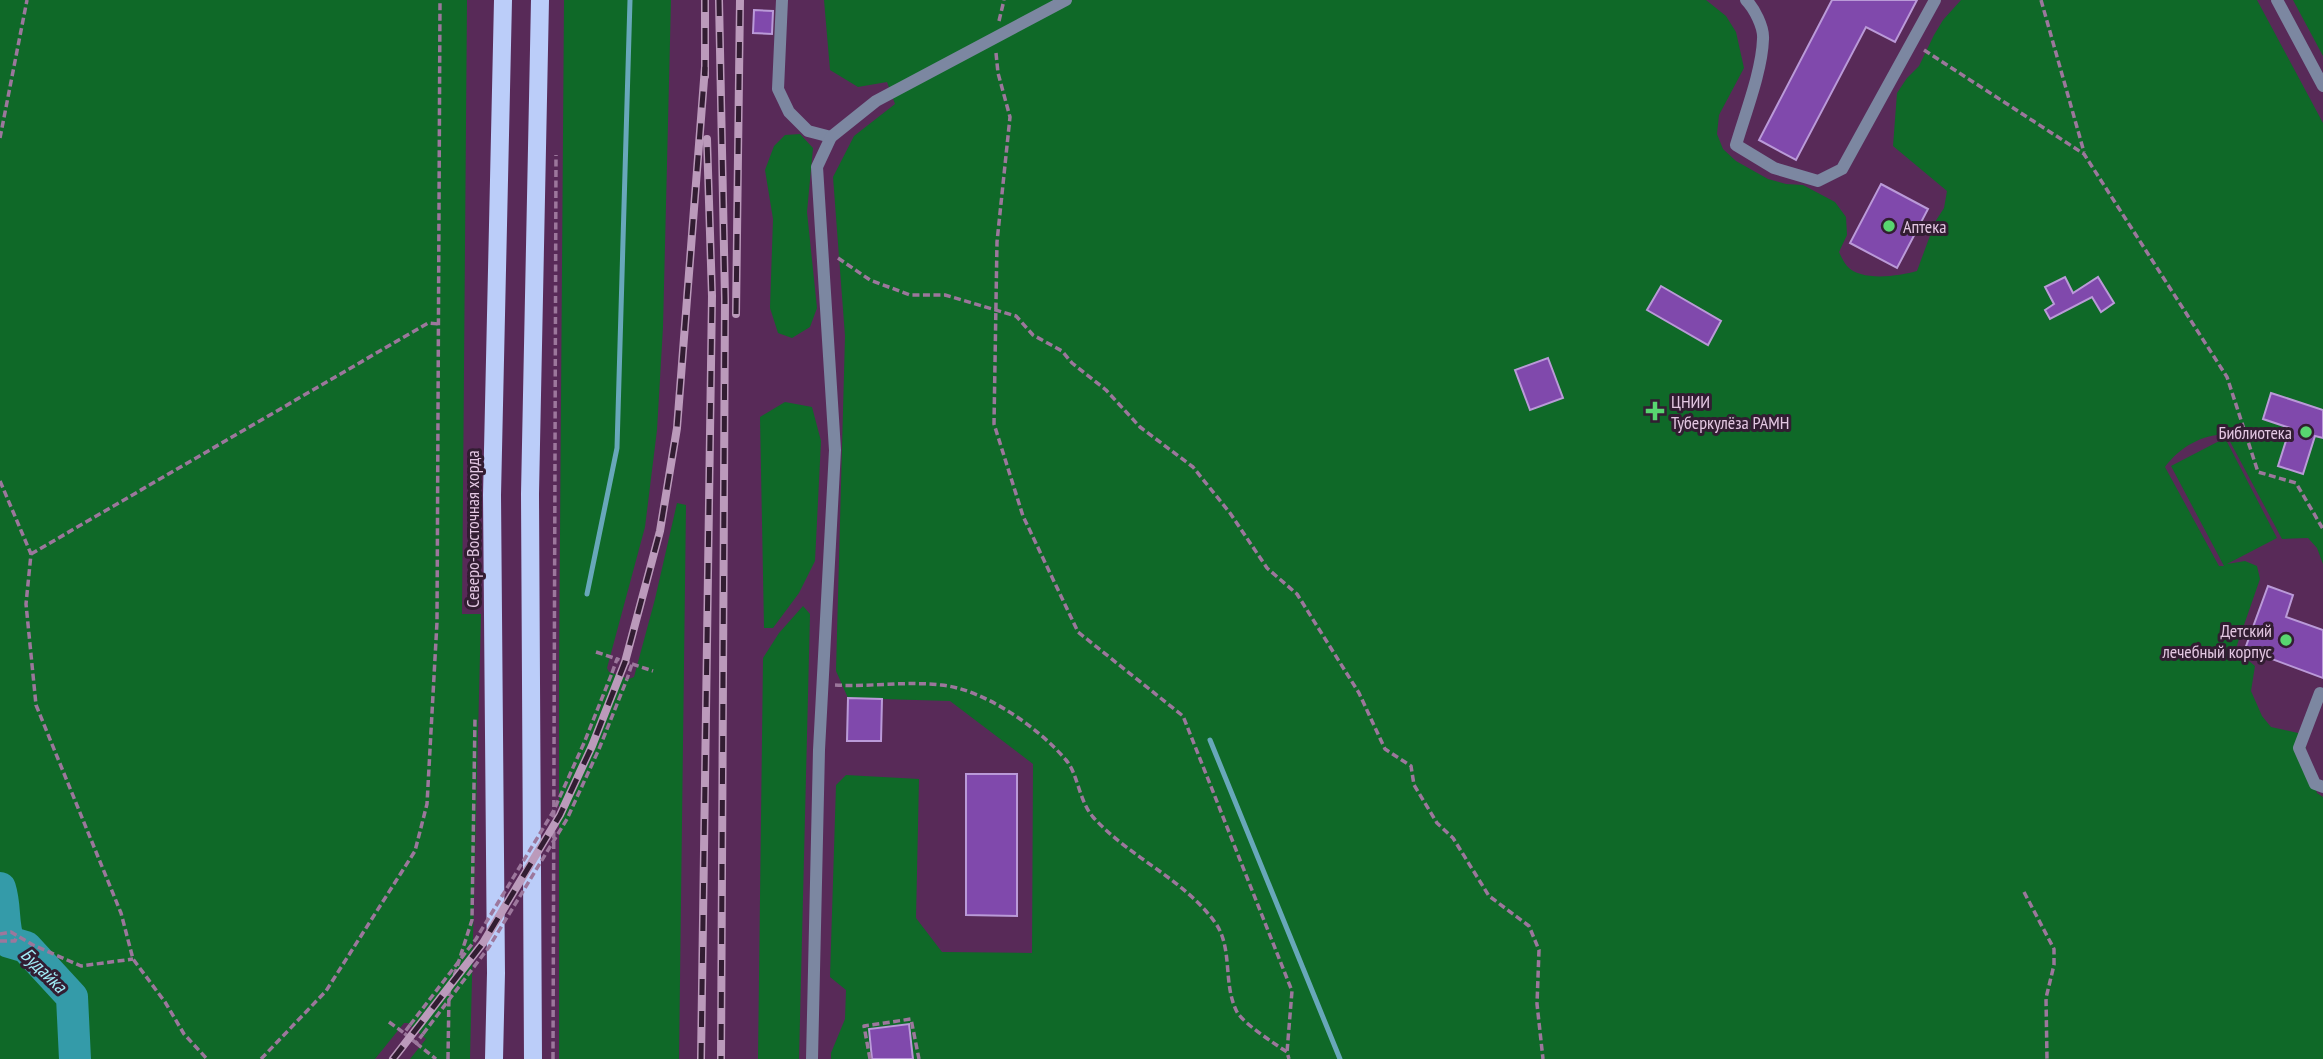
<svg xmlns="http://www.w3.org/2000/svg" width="2323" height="1059" font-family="'PT Sans Narrow',sans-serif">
  <rect width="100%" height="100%" fill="#582a58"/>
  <!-- green -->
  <g fill="#0f6928" fill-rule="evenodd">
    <path d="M0,0H467L462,614H481L470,1059H410L426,1039L408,1023H404L375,1059H0Z"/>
    <path d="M564,0H671L663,327L657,430L645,527L607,668L609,672L629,679L634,677L655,599L677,503L686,505L679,1059H559V669Z"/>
    <path d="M824,0H1706L1726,16L1736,32L1744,68L1719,115L1717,134L1723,149L1736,161L1768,179L1786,184L1803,185L1835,202L1846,217L1847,235L1839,252C1841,256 1844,263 1847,266C1861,282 1899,276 1917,271L1935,222L1944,208L1947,191L1893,146L1897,93L1907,78L1919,66L1934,35L1943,20L1961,0H2257L2323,123V410L2271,393L2263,419L2290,428L2278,466L2303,474L2315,436L2323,438V564L2317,548L2308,538L2282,539L2226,434C2201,435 2180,447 2165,467L2219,566H2224L2171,466L2225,438L2277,538L2227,564L2245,561L2257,566L2260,579L2237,645L2238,652L2255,666L2251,691L2262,716L2271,727L2298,733L2306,743L2305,756L2317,793L2323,797V1059H831V1053L845,1019L846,990L830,977L836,785L846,775L919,779L916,918L942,952L1032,953L1033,764L950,701L848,698L836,671L845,336L833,177L854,136L895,104L887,82L858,87L830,70ZM1660,287L1721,321L1708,344L1648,310Z"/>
    <path d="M2293,0H2323V56Z"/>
    <path d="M800,134L813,148L807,212L817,308L810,327L792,338L778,333L770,308L773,219L765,170L774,146L785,135Z"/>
    <path d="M785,402L812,407L821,441L815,561L799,593L773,628H764L760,417Z"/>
    <path d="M803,606L810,614L799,1059H758L763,658L779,633Z"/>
  </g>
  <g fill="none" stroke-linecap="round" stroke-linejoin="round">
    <!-- stream -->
    <g stroke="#68a8ba" stroke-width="5">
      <path d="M587,594L617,448L630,0"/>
      <path d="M1210,740L1340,1059"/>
    </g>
    <!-- river -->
    <path stroke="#349ba9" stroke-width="32" d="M0,888C6,907 2,924 9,942L26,947L72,997L75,1059"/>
  </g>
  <!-- building -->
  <g fill="#8049ac" stroke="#ba9ad8" stroke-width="2">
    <path d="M1832,0H1917L1895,42L1866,27L1796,160L1759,140Z"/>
    <path d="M754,10L773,11L772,34L753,33Z"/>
    <path d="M1881,184L1928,209L1897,268L1850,243Z"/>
    <path d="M2065,277L2073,293L2098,277L2114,303L2101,312L2092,297L2050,319L2045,310L2054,304L2045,287Z"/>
    <path d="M1661,286L1721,321L1708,345L1647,310Z"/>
    <path d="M1548,358L1563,398L1530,410L1515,370Z"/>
    <path d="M2271,393L2323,410V438L2315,436L2303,474L2278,466L2290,428L2263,419Z"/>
    <path d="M2268,586L2293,595L2286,617L2323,630V678L2245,649Z"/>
    <path d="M848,698L882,699L881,741H847Z"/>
    <path d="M966,774H1017V916L966,915Z"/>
    <path d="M909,1024L913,1059H872L869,1029Z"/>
  </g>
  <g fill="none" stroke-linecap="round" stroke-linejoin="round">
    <!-- path -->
    <g stroke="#9c779c" stroke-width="3.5" stroke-dasharray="7 3.5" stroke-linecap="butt">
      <path d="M2041,0L2084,152"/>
      <path d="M999,21L1004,0"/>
      <path d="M1924,50L2084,154L2227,377L2258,472L2296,483L2323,529"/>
      <path d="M996,53L998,73L1010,117L997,242L994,424L1023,516L1078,632L1183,716L1292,991L1287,1052"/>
      <path d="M0,138L27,0"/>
      <path d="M838,258L870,280L910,295H945L1016,316L1033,335L1062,351L1072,363L1106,390L1140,427L1193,467L1230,513L1267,568L1297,594L1359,693L1385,749L1411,766L1414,785L1437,823L1453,838L1489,896L1529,926L1539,950L1537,1004L1543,1059"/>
      <path d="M0,481L31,554L26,604L36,705L121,913L133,959L165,1002L184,1034L207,1059"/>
      <path d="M31,554L428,323L439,324"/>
      <path d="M596,652L617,659"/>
      <path d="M632,664L653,671"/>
      <path d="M612,673L617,659L632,664L627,679"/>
      <path d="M835,685C870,687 906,681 941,685C984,689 1039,728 1066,760C1078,774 1079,801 1093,817C1129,857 1182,878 1214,921C1234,947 1222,983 1237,1012C1244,1024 1275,1044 1287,1052L1289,1059"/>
      <path d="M2024,892L2054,949V965L2046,998L2047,1059"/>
      <path d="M0,934L11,932L33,945L81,966L133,959"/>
      <path d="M0,941H15L17,935"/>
      <path d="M389,1022L404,1033"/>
      <path d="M410,1025L404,1033L416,1043L423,1034"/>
      <path d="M416,1043L436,1059"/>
      <path d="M261,1059L326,991L415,851L427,804L437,622L440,0"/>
      <path d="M448,1059L449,992L472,920L475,718"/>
      <path d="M553,1059L556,155"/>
      <path d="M870,1059L864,1026L911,1019L919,1059"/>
    </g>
    <!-- minor -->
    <g stroke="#7c87a1" stroke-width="12">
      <path d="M782,0L778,89L789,112L808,131L831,137"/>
      <path d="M1746,0C1754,8 1764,27 1763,39C1762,71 1745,114 1736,145L1774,168L1818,181L1842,169L1935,0"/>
      <path d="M2277,0L2323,86"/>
      <path d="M2320,693L2299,748L2315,784L2323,787"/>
      <path d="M812,1059L819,750L835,450L817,167L831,137L876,101L1066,0"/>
    </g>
    <!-- major -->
    <g stroke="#bbcdf9" stroke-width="18">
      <path d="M494,1059L496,973L492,495L503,0"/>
      <path d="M533,1059L530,494L540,0"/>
    </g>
    <!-- rail casing -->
    <g stroke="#bb9abb" stroke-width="8">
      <g id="rail">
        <path d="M719,0L725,299L721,1059"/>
        <path d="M705,76V0"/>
        <path d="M736,314L740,0"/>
        <path d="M393,1059L483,943L560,815L592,746L625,662L660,531L677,428L705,67"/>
        <path d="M701,1059L712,296L707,139"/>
      </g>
    </g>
    <!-- rail -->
    <use href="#rail" stroke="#321d32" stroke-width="5" stroke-dasharray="16" stroke-linecap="butt"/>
    <!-- path-bridge -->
    <g stroke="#9c779c" stroke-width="3.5" stroke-dasharray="7 3.5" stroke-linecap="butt">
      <path d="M410,1025L476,939L553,812L584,743L612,673"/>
      <path d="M423,1034L489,947L567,819L599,749L627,679"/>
    </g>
  </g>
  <!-- markers -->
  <g fill="#58d570" stroke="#321d32" stroke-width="2.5">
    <circle cx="1889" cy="226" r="7"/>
    <path d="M1651.5 400.5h7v7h7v7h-7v7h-7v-7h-7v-7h7z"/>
    <circle cx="2306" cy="432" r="7"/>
    <circle cx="2286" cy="640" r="7"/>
  </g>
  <g text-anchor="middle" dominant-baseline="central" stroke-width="6" stroke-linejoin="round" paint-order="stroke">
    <!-- poi labels -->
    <g font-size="18" fill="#e3c7e2" stroke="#321d32" text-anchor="start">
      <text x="1903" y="226">Аптека</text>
      <text x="1671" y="401">ЦНИИ<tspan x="1671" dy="21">Туберкулёза РАМН</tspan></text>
      <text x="2292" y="432" text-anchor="end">Библиотека</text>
      <text x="2272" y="630" text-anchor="end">Детский<tspan x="2272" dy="21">лечебный корпус</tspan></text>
    </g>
    <!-- street labels -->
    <g font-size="18" fill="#e3c7e2" stroke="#321d32">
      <text transform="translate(472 529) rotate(-90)">Северо-Восточная хорда</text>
    </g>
    <!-- water labels -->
    <g font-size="19" font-style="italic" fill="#a1ecf6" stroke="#321d32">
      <text transform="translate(44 970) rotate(44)">Будайка</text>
    </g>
  </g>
</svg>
